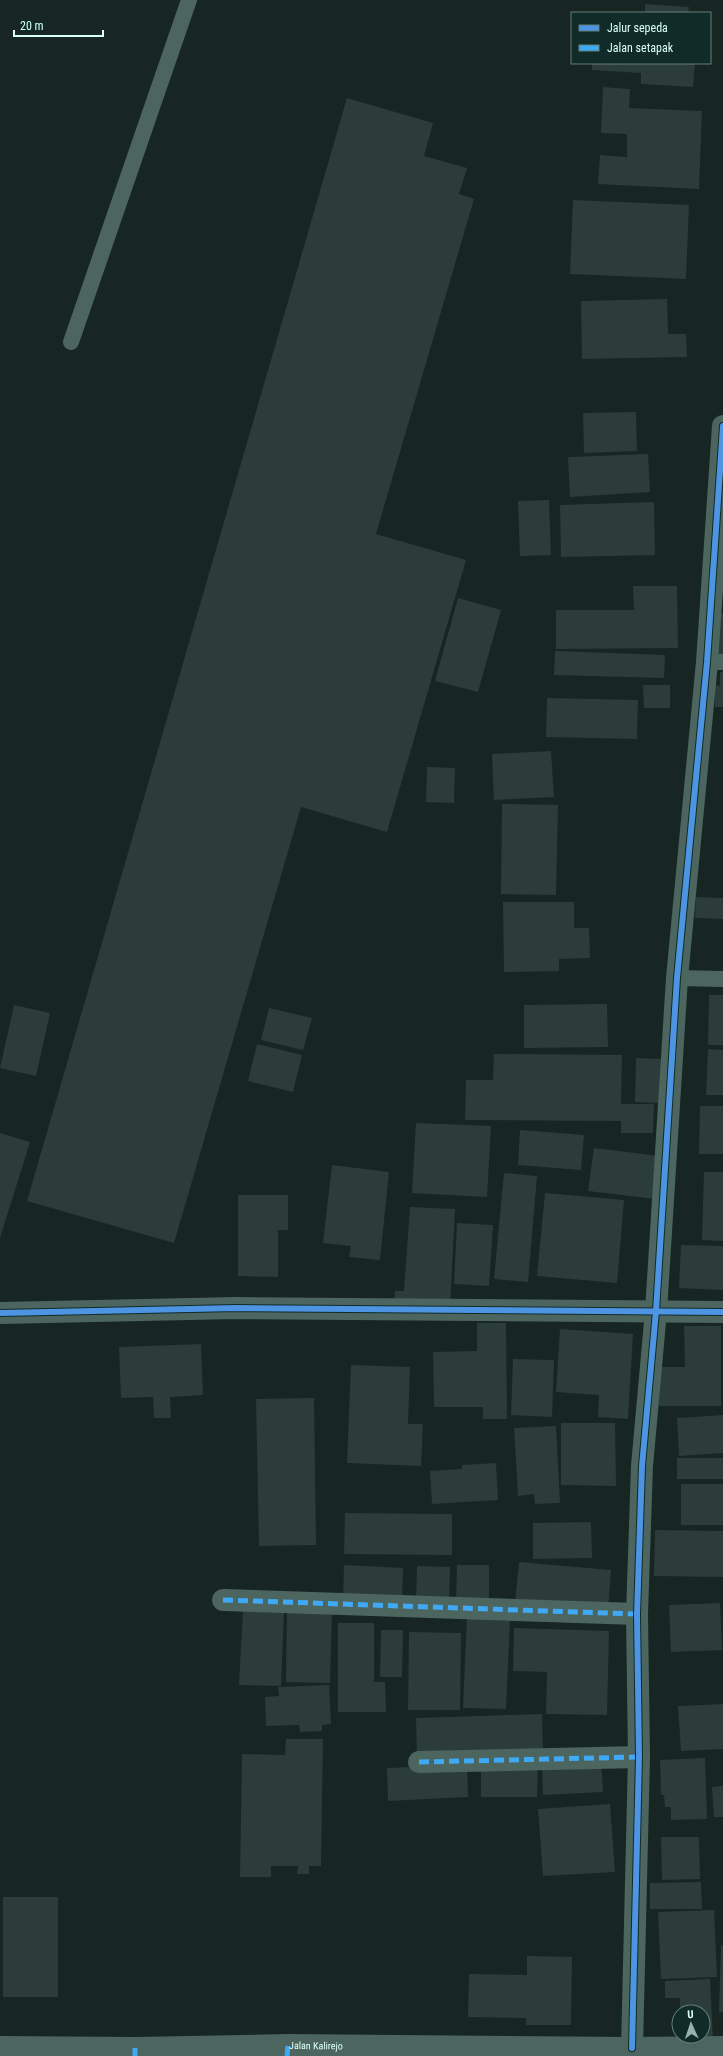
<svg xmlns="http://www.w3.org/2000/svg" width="723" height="2056" font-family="'Roboto Condensed',sans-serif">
  <rect width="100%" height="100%" fill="#172523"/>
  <!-- building -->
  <g fill="#2c3c3b">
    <path d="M645,4L689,7L688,13H645Z"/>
    <path d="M592,63H695L693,87L641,84V73L592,70Z"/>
    <path d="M603,87L630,89L629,108L702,111L699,189L598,184L600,155L627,157V134L601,133Z"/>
    <path d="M347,98L433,123L424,156L467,168L459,194L474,199L376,534L466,560L387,832L301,807L174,1243L27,1201Z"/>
    <path d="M573,200L689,205L686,279L570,274Z"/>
    <path d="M667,299L668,334H686L687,357L582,359L581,301Z"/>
    <path d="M636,412L637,451L584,453L583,413Z"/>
    <path d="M648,454L650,492L570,497L568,457Z"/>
    <path d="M549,500L551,555L520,556L518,501Z"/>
    <path d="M654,502L655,555L561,557L560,505Z"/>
    <path d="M633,586H677L678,648L556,649V610H634Z"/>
    <path d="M458,598L501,610L478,692L435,681Z"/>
    <path d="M715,613H723V655L715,654Z"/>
    <path d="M555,651L665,655L664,678L554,675Z"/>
    <path d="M720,672H723V707H715V685L720,686Z"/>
    <path d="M643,685H670V708H644Z"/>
    <path d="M547,698L638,700L637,739L546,737Z"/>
    <path d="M551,751L554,797L494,800L492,754Z"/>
    <path d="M427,767L455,768L454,803L426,802Z"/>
    <path d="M502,804L558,805L556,895L501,894Z"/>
    <path d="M696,897L723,898V919L695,918Z"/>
    <path d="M503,902H574V928H589L590,958L559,959V971L504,972Z"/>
    <path d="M709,995H723V1045H708Z"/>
    <path d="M607,1004L608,1047L524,1048V1005Z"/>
    <path d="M14,1005L50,1013L36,1076L0,1068Z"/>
    <path d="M269,1008L312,1018L303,1050L261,1040Z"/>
    <path d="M257,1044L302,1055L293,1092L248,1081Z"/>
    <path d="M708,1049L723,1050V1095H706Z"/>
    <path d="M494,1054L622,1055L621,1104H654L653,1133H621V1121L465,1120L466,1080H493Z"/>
    <path d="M636,1058L661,1059L659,1103L635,1102Z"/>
    <path d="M700,1106H723V1154H699Z"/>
    <path d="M416,1123L491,1126L487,1197L412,1193Z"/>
    <path d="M520,1130L584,1135L581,1170L518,1165Z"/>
    <path d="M0,1133L30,1142L0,1238Z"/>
    <path d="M594,1148L660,1156L655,1199L588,1191Z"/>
    <path d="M332,1165L389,1172L380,1260L349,1257L351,1246L323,1243Z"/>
    <path d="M704,1172H723V1241L702,1240Z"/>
    <path d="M504,1173L537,1176L528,1282L494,1279Z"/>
    <path d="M545,1193L624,1200L617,1283L537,1276Z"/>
    <path d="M238,1195H288V1230H278V1277L238,1276Z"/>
    <path d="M410,1207L455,1209L450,1308L394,1305L395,1291H404Z"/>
    <path d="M457,1223L493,1225L489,1286L454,1284Z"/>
    <path d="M681,1245L723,1246V1290L679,1288Z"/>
    <path d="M477,1323H506L507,1419H483V1407H434L433,1352L477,1351Z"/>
    <path d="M684,1326H721V1406H659L658,1367H685Z"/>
    <path d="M560,1329L633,1334L628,1419L598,1417L599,1395L556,1392Z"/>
    <path d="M201,1344L203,1395L170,1397L171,1418H154L153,1397L121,1398L119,1347Z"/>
    <path d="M513,1359L554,1360L552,1417L511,1415Z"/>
    <path d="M351,1365L410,1367L408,1424H423L421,1466L347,1463Z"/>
    <path d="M314,1398L316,1545L259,1546L256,1399Z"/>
    <path d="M723,1415V1453L679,1456L677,1418Z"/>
    <path d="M561,1423H615L616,1486L561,1485Z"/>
    <path d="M556,1426L560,1503L535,1504L534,1494L518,1496L514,1428Z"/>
    <rect x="677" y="1458" width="46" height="21"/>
    <path d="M496,1463L498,1500L432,1504L430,1471L462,1469V1465Z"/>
    <rect x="681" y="1484" width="42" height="41"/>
    <path d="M345,1513L452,1514V1555L344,1554Z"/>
    <path d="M591,1522L592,1558L533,1559V1523Z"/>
    <path d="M655,1530L723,1531V1577L654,1576Z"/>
    <path d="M519,1562L611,1570L608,1610L515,1603Z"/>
    <path d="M344,1565L403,1568L402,1603L343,1600Z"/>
    <path d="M457,1565H489V1605H456Z"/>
    <path d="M417,1566L450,1567L449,1602L416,1601Z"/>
    <path d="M720,1603L722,1650L671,1652L669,1605Z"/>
    <path d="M243,1609L284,1611L281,1686L239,1685Z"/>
    <path d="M287,1609L332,1610L330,1683L286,1682Z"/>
    <path d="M467,1616L510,1619L506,1709L463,1708Z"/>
    <path d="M338,1623H374V1682H385L386,1712H338Z"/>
    <path d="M514,1628L609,1631L607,1715L546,1714L547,1672L513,1671Z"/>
    <path d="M381,1630H403L402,1677H380Z"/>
    <path d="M409,1632L461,1633L460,1710H408Z"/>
    <path d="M329,1685L331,1724L322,1725V1731L300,1732L299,1725L266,1726L265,1697L279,1696L278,1687Z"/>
    <path d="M723,1704V1749L681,1751L678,1706Z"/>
    <path d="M542,1714L543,1754L417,1758L416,1718Z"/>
    <path d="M286,1739H323L321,1866H309V1874H297L298,1866H271V1877H240L242,1754L285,1755Z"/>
    <path d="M705,1758L707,1819L671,1820V1807H665L664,1795H661L660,1760Z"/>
    <path d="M601,1761L603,1792L543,1795L542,1764Z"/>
    <path d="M481,1762L538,1763L537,1797H481Z"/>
    <path d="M467,1765L468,1797L388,1801L387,1768Z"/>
    <path d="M723,1786V1817H714L712,1787Z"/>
    <path d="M610,1804L615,1872L543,1876L538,1809Z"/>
    <path d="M661,1837H699L700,1879L662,1880Z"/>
    <path d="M701,1882L702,1909H650V1883Z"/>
    <rect x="3" y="1897" width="55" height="100"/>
    <path d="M714,1910L717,1977L661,1979L658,1912Z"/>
    <path d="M721,1945L723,1946V2012H719Z"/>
    <path d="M527,1956L572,1957L571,2025H526V2018L468,2017L469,1974L527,1975Z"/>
    <path d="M710,1979L713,2040L681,2041V2036H703V2012H680V1998H665V1981Z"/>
  </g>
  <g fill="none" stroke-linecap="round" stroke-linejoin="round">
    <!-- lane -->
    <g stroke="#4d655f" stroke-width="16">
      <path d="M71,342L189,0"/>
      <path d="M707,662H723"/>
      <path d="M677,978L723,979"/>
    </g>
    <!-- street -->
    <g stroke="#4d655f" stroke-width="22">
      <path d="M0,1313L237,1308L723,1312"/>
      <path d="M223,1600L637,1614"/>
      <path d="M419,1762L639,1757"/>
      <path id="s1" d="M0,2047L135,2048L288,2045L632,2048L723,2047"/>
      <path d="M632,2048L639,1757L637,1614L642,1466L656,1311L677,978L707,662L723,426"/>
    </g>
    <!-- quiet -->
    <g stroke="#3fa9f5" stroke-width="5" stroke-dasharray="10 5" stroke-linecap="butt">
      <path d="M223,1600L637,1614"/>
      <path d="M419,1762L639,1757"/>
      <path d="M135,2056V2048"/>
      <path d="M287,2056L288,2045"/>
    </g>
    <!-- cycleway casing -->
    <g stroke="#112b28" stroke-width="8">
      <g id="cycleway">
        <path d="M0,1313L237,1308L723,1312"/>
        <path d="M632,2048L639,1757L637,1614L642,1466L656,1311L677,978L707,662L723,426"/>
      </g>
    </g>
    <!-- cycleway -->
    <use href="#cycleway" stroke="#4d94e3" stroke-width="6"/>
  </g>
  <g text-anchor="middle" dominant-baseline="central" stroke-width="4" stroke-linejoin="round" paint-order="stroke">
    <!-- street labels -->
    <g font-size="10" fill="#dbfff9" stroke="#112b28">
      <text stroke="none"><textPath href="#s1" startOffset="316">Jalan Kalirejo</textPath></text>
    </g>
  </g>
  <!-- legend -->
  <rect x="571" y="12" width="140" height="52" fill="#112b28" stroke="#62807c"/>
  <rect x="579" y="25" width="20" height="6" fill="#4d94e3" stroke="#62807c"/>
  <text x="607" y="32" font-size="12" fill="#dbfff9">Jalur sepeda</text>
  <rect x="579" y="45" width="20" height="6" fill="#3fa9f5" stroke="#62807c"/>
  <text x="607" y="52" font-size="12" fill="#dbfff9">Jalan setapak</text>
  <!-- north arrow -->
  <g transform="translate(691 2024) rotate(357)"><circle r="19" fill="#112b28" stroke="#62807c"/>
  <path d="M0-3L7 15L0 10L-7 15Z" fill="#96b3ae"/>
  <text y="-6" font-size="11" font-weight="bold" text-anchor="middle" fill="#dbfff9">U</text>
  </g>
  <!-- scale -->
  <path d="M14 30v6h89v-6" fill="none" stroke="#dbfff9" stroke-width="2"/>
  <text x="20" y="30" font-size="12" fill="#dbfff9" stroke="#112b28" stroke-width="3" paint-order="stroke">20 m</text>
</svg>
